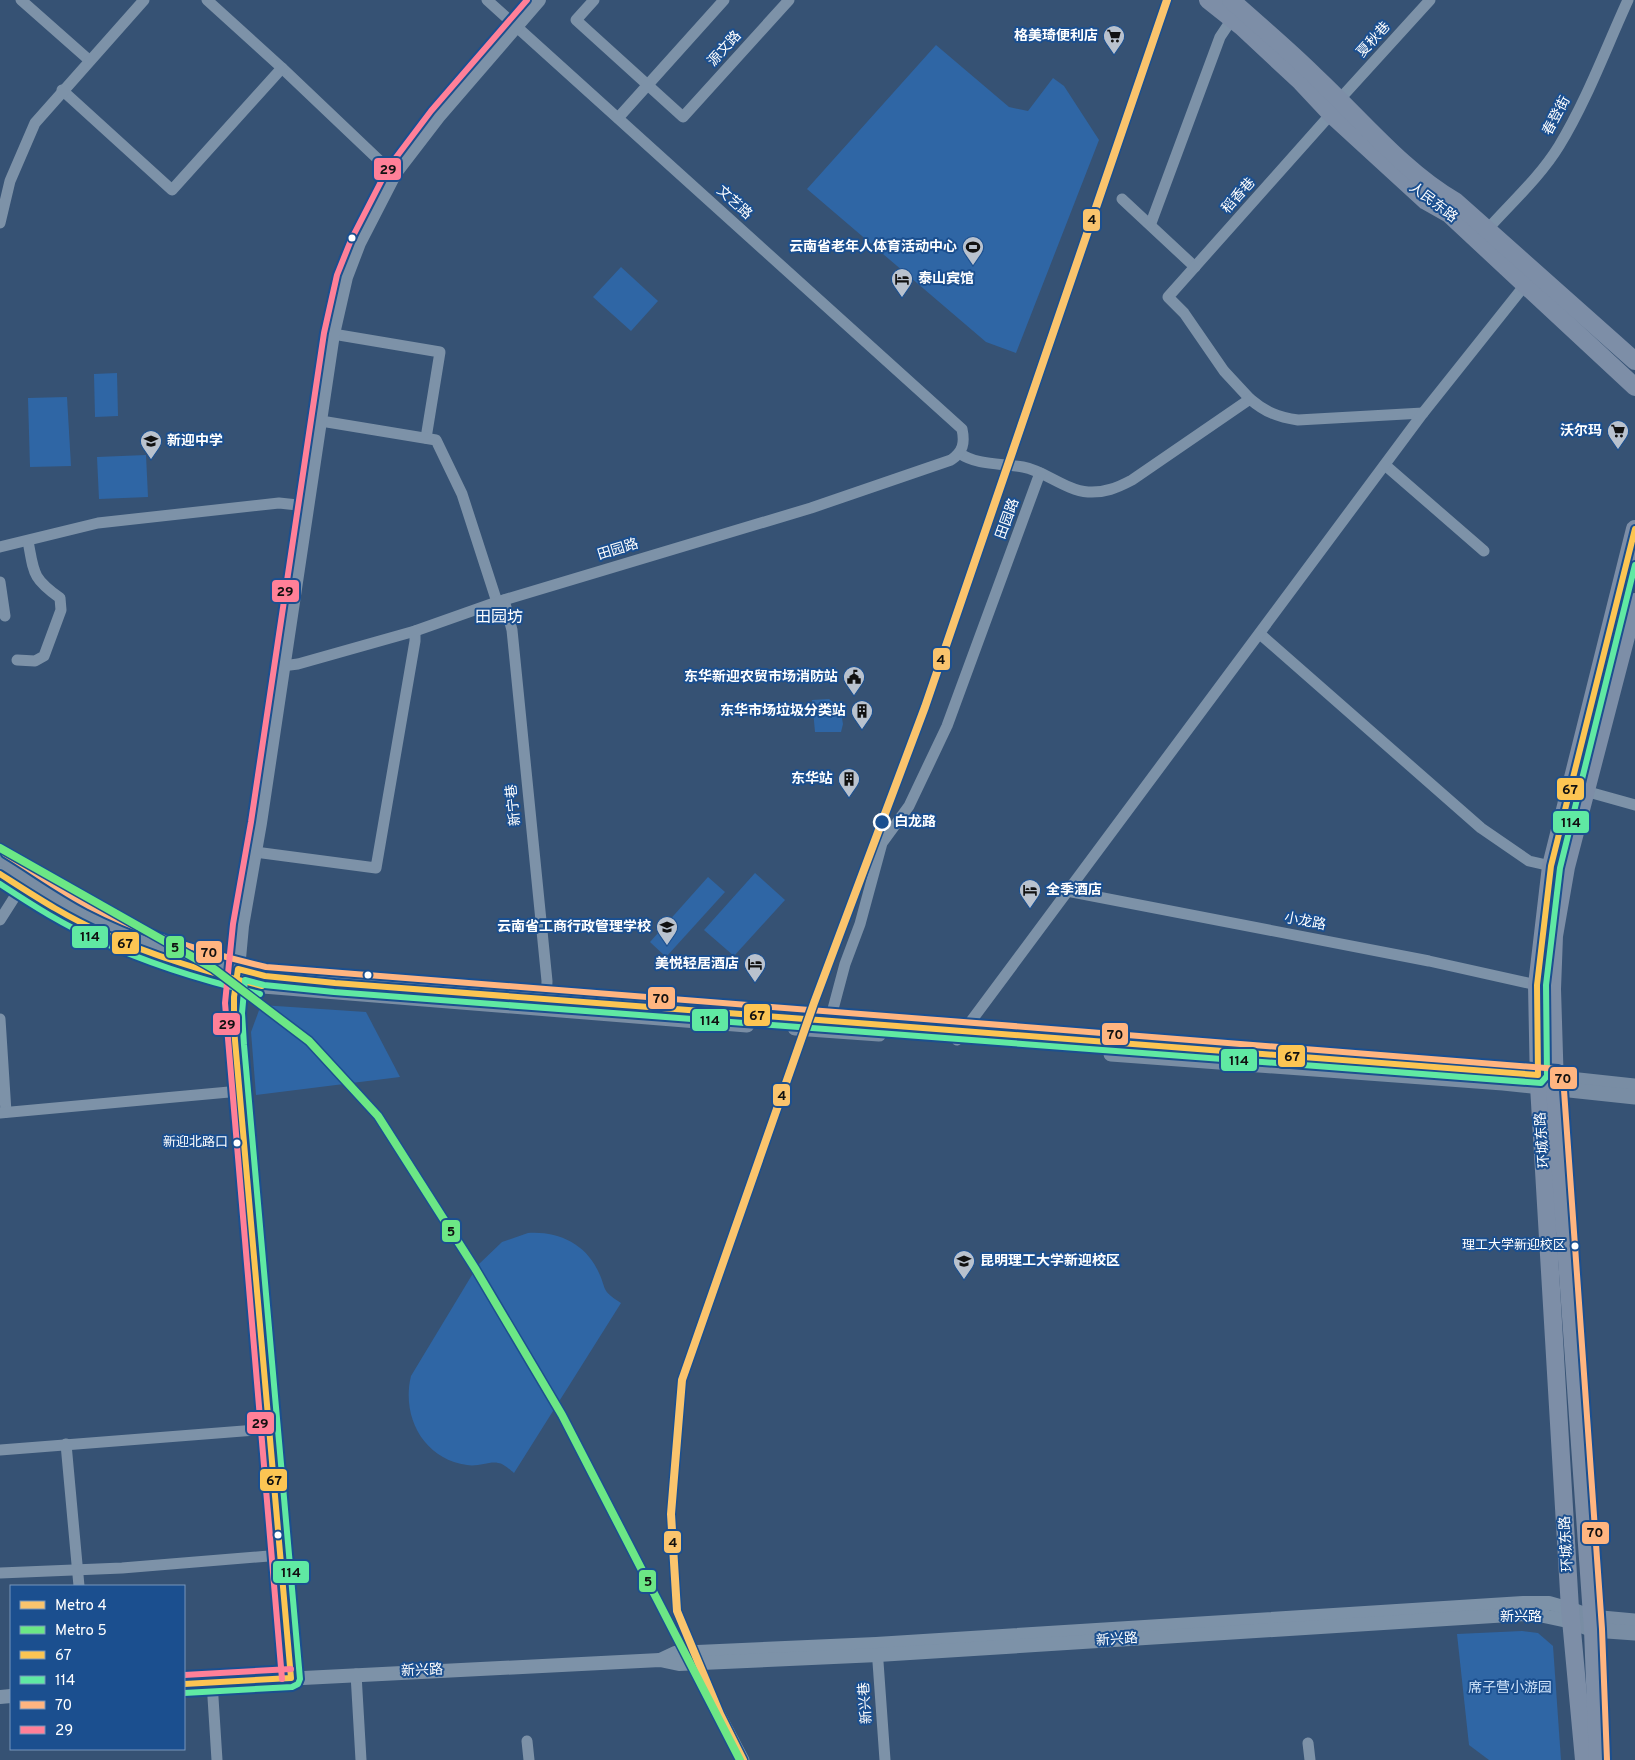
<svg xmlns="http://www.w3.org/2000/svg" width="1635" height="1760" font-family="Overpass,'Noto Sans SC',sans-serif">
  <rect width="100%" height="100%" fill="#365274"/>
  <!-- park -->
  <g fill="#2f66a5">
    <path d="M936,45L1009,107L1028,111L1053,78L1064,86L1099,140L1016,353L986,342L807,189Z"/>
    <path d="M621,267L658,301L631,331L593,297Z"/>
    <path d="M117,373L118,416L95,417L94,374Z"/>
    <path d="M67,397L71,466L30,467L28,398Z"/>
    <path d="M146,455L148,497L99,499L97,457Z"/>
    <path d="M829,699L840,707L843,724L841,732H815L812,700Z"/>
    <path d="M755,873L785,900L734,956L704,930Z"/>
    <path d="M708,877L725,892L666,957L650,942Z"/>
    <path d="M261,1005L366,1012L400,1077L256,1095L251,1032Z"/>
    <path d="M528,1233C557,1231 584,1243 597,1269C608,1290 599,1289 621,1303L514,1473C510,1470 503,1463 498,1463C490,1461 478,1467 467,1465C424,1459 401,1417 411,1376L478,1265L502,1242Z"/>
    <path d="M1522,1631L1538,1633L1553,1646L1561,1760H1489L1469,1745L1457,1634Z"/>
  </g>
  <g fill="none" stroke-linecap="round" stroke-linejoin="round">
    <!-- minor -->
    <g stroke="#7d92a8" stroke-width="11">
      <path d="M21,0L89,60"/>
      <path d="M594,0L576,20L683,117L789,0"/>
      <path d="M282,68L383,164L395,173"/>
      <path d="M62,90L172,190L282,68L207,0"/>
      <path d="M1339,100L1430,0"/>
      <path d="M618,118L724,0"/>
      <path d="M1122,199L1195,267"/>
      <path d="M0,223L10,181L35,123L144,0"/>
      <path d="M1151,223L1220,37L1232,19"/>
      <path d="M1487,230C1511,203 1540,177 1559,146C1587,100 1606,48 1628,0"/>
      <path d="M333,334L440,352L426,438"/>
      <path d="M1250,399L1224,371L1184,313L1168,297L1331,114"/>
      <path d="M321,421L436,440L462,494L497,602"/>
      <path d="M959,453C978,466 1001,463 1023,467C1045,471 1065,490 1088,492C1104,493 1117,488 1132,480L1250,399C1265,412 1278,417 1298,420L1423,413"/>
      <path d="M1385,465L1484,551"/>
      <path d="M0,547L98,523L279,503L307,506"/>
      <path d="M0,582L5,616"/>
      <path d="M504,600L512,630L547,981L546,1006"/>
      <path d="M1260,634L1481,828L1529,861L1551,866"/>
      <path d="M17,660L35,661L44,656L61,610L60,598C32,578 34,573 28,541"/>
      <path d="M282,666L298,664L415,631L497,602L811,508L951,460C963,452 965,443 962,429L487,0"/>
      <path d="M1585,791L1635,805"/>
      <path d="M255,852L376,868L415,641V631"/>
      <path d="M1067,891L1429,961L1537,985"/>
      <path d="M0,920L21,887"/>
      <path d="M237,972L234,1002L240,1091L291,1678"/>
      <path d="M0,1019L6,1112"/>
      <path d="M833,1020V1009L845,964L860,924L882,843L909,806L947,726L1040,473"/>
      <path d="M957,1040L1423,413L1525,285"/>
      <path d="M0,1113L240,1091"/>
      <path d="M66,1444L79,1586"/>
      <path d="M0,1450L270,1429"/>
      <path d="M0,1573L122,1568L281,1555"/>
      <path d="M877,1648L885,1760"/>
      <path d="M699,1663L701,1678L744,1760"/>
      <path d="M356,1674L361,1760"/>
      <path d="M212,1682L217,1760"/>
      <path d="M527,1741L529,1760"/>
      <path d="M1308,1743L1310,1760"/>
    </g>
    <!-- tertiary -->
    <g stroke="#7d92a8" stroke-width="14">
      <path d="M238,969L242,926L260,823L333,334L346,277L359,243L395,173L438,117L539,0"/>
      <path d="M660,1660L675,1653L876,1644L1523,1603H1549L1570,1609"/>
      <path d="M184,1684L660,1660L679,1664L878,1655L1525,1614L1544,1616L1572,1622"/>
      <path d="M0,1697L11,1696"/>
    </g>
    <!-- secondary -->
    <g stroke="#798da4" stroke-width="15">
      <path d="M0,861C29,879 58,900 88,915C143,942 205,962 265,976L1160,1048L1504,1072L1635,1086"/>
      <path d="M0,874C27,891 54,909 82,924C136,951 205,972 263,986L747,1025"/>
      <path d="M795,1028L879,1034"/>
      <path d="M1111,1054L1503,1083L1635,1097"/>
      <path d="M1570,1609L1591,1617L1635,1621"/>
      <path d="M1572,1622L1593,1630L1635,1633"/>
    </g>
    <!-- primary -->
    <g stroke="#7d8ea7" stroke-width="18">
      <path d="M1208,0L1242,27L1301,82L1331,114L1426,201L1449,214L1635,387"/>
      <path d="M1231,0C1260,26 1289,50 1316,77C1359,117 1404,172 1455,201L1635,361"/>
      <path d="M1584,1760L1570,1609L1539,1086L1537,985L1551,866L1635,529"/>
      <path d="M1598,1760L1593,1630L1555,1088L1552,989L1554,936L1566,867L1635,602"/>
    </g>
    <!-- bus-1 casing -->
    <g stroke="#1b4f8f" stroke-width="10">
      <g id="bus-1">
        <path d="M0,874C33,895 66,917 103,933C154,957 208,972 262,986"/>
        <path d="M184,1684L291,1678L234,1029V997L238,969L265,976L335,983L1538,1075L1537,985L1551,866L1635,529"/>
      </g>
    </g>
    <!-- bus-2 casing -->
    <g stroke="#1b4f8f" stroke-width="10">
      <g id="bus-2">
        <path d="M0,884C32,905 65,926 100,941C151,965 205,981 260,994"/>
        <path d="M184,1693L292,1687L298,1684L300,1679L244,1045L242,1013L245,980L264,985L334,992L1541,1083L1547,1076L1546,985L1560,868L1635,565"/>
      </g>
    </g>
    <!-- bus-3 casing -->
    <g stroke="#1b4f8f" stroke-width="10">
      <path id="bus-3" d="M5,854C33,871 60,891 89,906C145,935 206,953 266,967L1558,1069L1563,1076L1602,1629L1607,1760"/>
    </g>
    <!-- bus-4 casing -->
    <g stroke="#1b4f8f" stroke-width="10">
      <g id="bus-4">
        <path d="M184,1675L291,1669"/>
        <path d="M282,1679L225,1003L233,924L251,822L324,333L337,275L351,240L388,168L431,111L527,0"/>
      </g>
    </g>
    <!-- bus-1 -->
    <use href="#bus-1" stroke="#fcc553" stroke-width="6"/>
    <!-- bus-2 -->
    <use href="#bus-2" stroke="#60e9a3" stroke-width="6"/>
    <!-- bus-3 -->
    <use href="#bus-3" stroke="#ffb580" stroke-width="6"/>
    <!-- bus-4 -->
    <use href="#bus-4" stroke="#ff8098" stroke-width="6"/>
    <!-- metro-1 casing -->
    <g stroke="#1b4f8f" stroke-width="11">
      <path id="metro-1" d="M743,1760L720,1714L677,1611L671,1514L682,1380L814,1003L925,707L1167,0"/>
    </g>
    <!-- metro-2 casing -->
    <g stroke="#1b4f8f" stroke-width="11">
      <path id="metro-2" d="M0,848L214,969L309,1041L378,1116L476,1270L562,1415L740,1760"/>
    </g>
    <!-- metro-1 -->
    <use href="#metro-1" stroke="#fac46d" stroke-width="8"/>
    <!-- metro-2 -->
    <use href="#metro-2" stroke="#6ce785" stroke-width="8"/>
  </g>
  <!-- icons -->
  <defs>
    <g id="supermarket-pin" transform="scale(1.125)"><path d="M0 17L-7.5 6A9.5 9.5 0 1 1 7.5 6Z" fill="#b9c2ce" stroke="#1b4f8f"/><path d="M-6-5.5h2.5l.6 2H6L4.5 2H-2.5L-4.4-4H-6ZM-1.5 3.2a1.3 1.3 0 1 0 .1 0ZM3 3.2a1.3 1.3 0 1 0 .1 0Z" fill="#111"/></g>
    <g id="stadium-pin" transform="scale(1.125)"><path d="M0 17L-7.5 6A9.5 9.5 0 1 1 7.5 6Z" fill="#b9c2ce" stroke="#1b4f8f"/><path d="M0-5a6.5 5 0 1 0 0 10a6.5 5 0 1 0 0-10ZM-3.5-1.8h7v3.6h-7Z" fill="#111"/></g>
    <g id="hotel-pin" transform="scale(1.125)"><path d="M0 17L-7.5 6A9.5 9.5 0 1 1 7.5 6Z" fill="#b9c2ce" stroke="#1b4f8f"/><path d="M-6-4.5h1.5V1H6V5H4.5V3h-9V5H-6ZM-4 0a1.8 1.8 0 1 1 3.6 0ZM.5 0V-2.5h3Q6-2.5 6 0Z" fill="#111"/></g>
    <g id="school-pin" transform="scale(1.125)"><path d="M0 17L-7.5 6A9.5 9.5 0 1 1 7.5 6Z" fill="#b9c2ce" stroke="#1b4f8f"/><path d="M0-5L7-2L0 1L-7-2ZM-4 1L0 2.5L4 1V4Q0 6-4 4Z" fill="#111"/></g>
    <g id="civic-pin" transform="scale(1.125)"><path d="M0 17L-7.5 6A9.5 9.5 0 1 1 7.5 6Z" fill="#b9c2ce" stroke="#1b4f8f"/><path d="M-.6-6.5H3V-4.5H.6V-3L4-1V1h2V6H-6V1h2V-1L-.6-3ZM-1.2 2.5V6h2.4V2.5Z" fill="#111"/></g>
    <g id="building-pin" transform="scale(1.125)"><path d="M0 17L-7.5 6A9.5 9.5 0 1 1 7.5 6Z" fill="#b9c2ce" stroke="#1b4f8f"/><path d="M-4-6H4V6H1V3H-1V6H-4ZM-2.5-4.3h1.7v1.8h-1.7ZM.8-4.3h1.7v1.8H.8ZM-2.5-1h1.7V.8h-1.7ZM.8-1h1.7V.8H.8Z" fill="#111"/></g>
    <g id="university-pin" transform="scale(1.125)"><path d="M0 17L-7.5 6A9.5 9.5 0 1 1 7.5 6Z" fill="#b9c2ce" stroke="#1b4f8f"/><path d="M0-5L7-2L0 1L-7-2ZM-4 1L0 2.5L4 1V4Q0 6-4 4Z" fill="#111"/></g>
  </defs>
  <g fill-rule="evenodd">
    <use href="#supermarket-pin" x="1114" y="36"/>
    <use href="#stadium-pin" x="973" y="247"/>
    <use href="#hotel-pin" x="902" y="279"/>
    <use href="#supermarket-pin" x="1618" y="431"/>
    <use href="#school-pin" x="151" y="441"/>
    <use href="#civic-pin" x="854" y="677"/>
    <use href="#building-pin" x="862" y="711"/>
    <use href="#building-pin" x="849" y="779"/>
    <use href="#hotel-pin" x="1030" y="890"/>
    <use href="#school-pin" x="667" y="927"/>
    <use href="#hotel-pin" x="755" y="964"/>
    <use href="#university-pin" x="964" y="1261"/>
  </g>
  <!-- markers -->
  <g fill="#fff" stroke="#1b4f8f" stroke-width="2">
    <circle cx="352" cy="238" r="4.5"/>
    <circle cx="368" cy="975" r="4.5"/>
    <circle cx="237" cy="1143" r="4.5"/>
    <circle cx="1575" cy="1246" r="4.5"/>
    <circle cx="278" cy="1535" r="4.5"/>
  </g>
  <circle fill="#1b4f8f" stroke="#fff" stroke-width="2.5" cx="882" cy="822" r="8"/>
  <g text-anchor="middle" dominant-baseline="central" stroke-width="4" stroke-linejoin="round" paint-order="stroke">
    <!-- bus labels -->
    <g font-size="13" fill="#fff" stroke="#1b4f8f" text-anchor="end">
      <text x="228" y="1143">新迎北路口</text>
      <text x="1566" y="1246">理工大学新迎校区</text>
    </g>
    <!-- poi labels -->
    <g font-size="14" font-weight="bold" fill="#fff" stroke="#1b4f8f" text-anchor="end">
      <text x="1098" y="36">格美琦便利店</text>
      <text x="957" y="247">云南省老年人体育活动中心</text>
      <text x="918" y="279" text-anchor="start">泰山宾馆</text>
      <text x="1602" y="431">沃尔玛</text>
      <text x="167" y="441" text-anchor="start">新迎中学</text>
      <text x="838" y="677">东华新迎农贸市场消防站</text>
      <text x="846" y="711">东华市场垃圾分类站</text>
      <text x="833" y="779">东华站</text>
      <text x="1046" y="890" text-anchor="start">全季酒店</text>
      <text x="651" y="927">云南省工商行政管理学校</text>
      <text x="739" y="964">美悦·轻居酒店</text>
      <text x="980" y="1261" text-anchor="start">昆明理工大学新迎校区</text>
    </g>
    <!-- street labels -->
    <g font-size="14" fill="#fff" stroke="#1b4f8f">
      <text transform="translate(1374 40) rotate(-48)">夏秋巷</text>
      <text transform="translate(725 49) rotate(-48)">源文路</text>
      <text transform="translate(1557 116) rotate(-62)">春登街</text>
      <text transform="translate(1239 196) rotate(-48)">稻香巷</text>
      <text transform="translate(734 203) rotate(42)">文艺路</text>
      <text transform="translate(1433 203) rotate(37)">人民东路</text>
      <text transform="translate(1008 519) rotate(-70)">田园路</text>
      <text transform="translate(618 550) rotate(-17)">田园路</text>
      <text transform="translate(514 805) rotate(-96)">新宁巷</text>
      <text transform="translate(1305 922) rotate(11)">小龙路</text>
      <text transform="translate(1543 1140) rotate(-94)">环城东路</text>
      <text transform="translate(1567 1544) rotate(-93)">环城东路</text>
      <text x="1521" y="1617">新兴路</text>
      <text transform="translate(1117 1640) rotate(-4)">新兴路</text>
      <text transform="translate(422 1671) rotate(-3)">新兴路</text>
      <text transform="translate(866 1703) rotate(-94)">新兴巷</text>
    </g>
    <!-- stop labels -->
    <g font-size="14" font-weight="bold" fill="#fff" stroke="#1b4f8f" text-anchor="start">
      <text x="894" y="822">白龙路</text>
    </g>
    <!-- park labels -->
    <g font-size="14" fill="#cfe3fa" stroke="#1b4f8f">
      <text x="1510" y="1688">席子营小游园</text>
    </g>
    <!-- quarter labels -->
    <g font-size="16" fill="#fff" stroke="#1b4f8f">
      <text x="499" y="618">田园坊</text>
    </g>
  </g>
  <g stroke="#1b4f8f" stroke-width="2">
    <rect x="373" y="157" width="29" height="24" rx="5" fill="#ff8098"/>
    <rect x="1082" y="208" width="19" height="24" rx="5" fill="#fac46d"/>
    <rect x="271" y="579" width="29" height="24" rx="5" fill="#ff8098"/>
    <rect x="932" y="647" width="19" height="24" rx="5" fill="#fac46d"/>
    <rect x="1556" y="777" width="29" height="24" rx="5" fill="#fcc553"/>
    <rect x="1552" y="810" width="38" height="24" rx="5" fill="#60e9a3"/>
    <rect x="71" y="925" width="38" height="24" rx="5" fill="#60e9a3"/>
    <rect x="111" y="931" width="29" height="24" rx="5" fill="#fcc553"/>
    <rect x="165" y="935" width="20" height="24" rx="5" fill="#6ce785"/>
    <rect x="195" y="940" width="28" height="24" rx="5" fill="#ffb580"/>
    <rect x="647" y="986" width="29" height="24" rx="5" fill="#ffb580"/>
    <rect x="743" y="1003" width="28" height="24" rx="5" fill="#fcc553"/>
    <rect x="691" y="1008" width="38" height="24" rx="5" fill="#60e9a3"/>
    <rect x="212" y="1012" width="29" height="24" rx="5" fill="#ff8098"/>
    <rect x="1101" y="1022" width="28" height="24" rx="5" fill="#ffb580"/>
    <rect x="1277" y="1044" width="29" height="24" rx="5" fill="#fcc553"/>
    <rect x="1220" y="1048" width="38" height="24" rx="5" fill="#60e9a3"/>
    <rect x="1549" y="1066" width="29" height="24" rx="5" fill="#ffb580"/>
    <rect x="772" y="1083" width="19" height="24" rx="5" fill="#fac46d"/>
    <rect x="441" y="1219" width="20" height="24" rx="5" fill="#6ce785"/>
    <rect x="246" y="1411" width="29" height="24" rx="5" fill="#ff8098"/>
    <rect x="259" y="1468" width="29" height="24" rx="5" fill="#fcc553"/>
    <rect x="1581" y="1521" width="29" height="24" rx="5" fill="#ffb580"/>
    <rect x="663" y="1530" width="19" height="24" rx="5" fill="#fac46d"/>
    <rect x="272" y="1560" width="38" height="24" rx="5" fill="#60e9a3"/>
    <rect x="638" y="1569" width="19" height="24" rx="5" fill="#6ce785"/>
  </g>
  <g font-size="14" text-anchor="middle" font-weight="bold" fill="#111">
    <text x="388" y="174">29</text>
    <text x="1092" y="224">4</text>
    <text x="285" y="596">29</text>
    <text x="941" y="664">4</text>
    <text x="1570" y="794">67</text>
    <text x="1571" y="827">114</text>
    <text x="90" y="941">114</text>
    <text x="125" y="948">67</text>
    <text x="175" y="952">5</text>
    <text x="209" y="957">70</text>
    <text x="661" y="1003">70</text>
    <text x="757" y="1020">67</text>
    <text x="710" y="1025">114</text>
    <text x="227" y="1029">29</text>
    <text x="1115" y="1039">70</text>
    <text x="1292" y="1061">67</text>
    <text x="1239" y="1065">114</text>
    <text x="1563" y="1083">70</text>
    <text x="782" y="1100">4</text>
    <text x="451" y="1236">5</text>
    <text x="260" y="1428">29</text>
    <text x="274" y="1485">67</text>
    <text x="1595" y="1537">70</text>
    <text x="673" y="1547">4</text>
    <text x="291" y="1577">114</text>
    <text x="648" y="1586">5</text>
  </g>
  <!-- legend -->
  <rect x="10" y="1585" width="175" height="165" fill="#1b4f8f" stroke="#7695bc"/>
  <rect x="20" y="1601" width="25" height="8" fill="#fac46d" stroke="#7695bc"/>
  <text x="55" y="1610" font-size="15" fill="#ffffff">Metro 4</text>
  <rect x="20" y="1626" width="25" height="8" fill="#6ce785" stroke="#7695bc"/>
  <text x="55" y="1635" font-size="15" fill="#ffffff">Metro 5</text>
  <rect x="20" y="1651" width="25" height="8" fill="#fcc553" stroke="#7695bc"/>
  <text x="55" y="1660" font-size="15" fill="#ffffff">67</text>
  <rect x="20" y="1676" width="25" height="8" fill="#60e9a3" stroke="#7695bc"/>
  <text x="55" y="1685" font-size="15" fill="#ffffff">114</text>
  <rect x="20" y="1701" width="25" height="8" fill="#ffb580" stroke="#7695bc"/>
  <text x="55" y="1710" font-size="15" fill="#ffffff">70</text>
  <rect x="20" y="1726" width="25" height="8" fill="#ff8098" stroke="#7695bc"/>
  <text x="55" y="1735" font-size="15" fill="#ffffff">29</text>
</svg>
